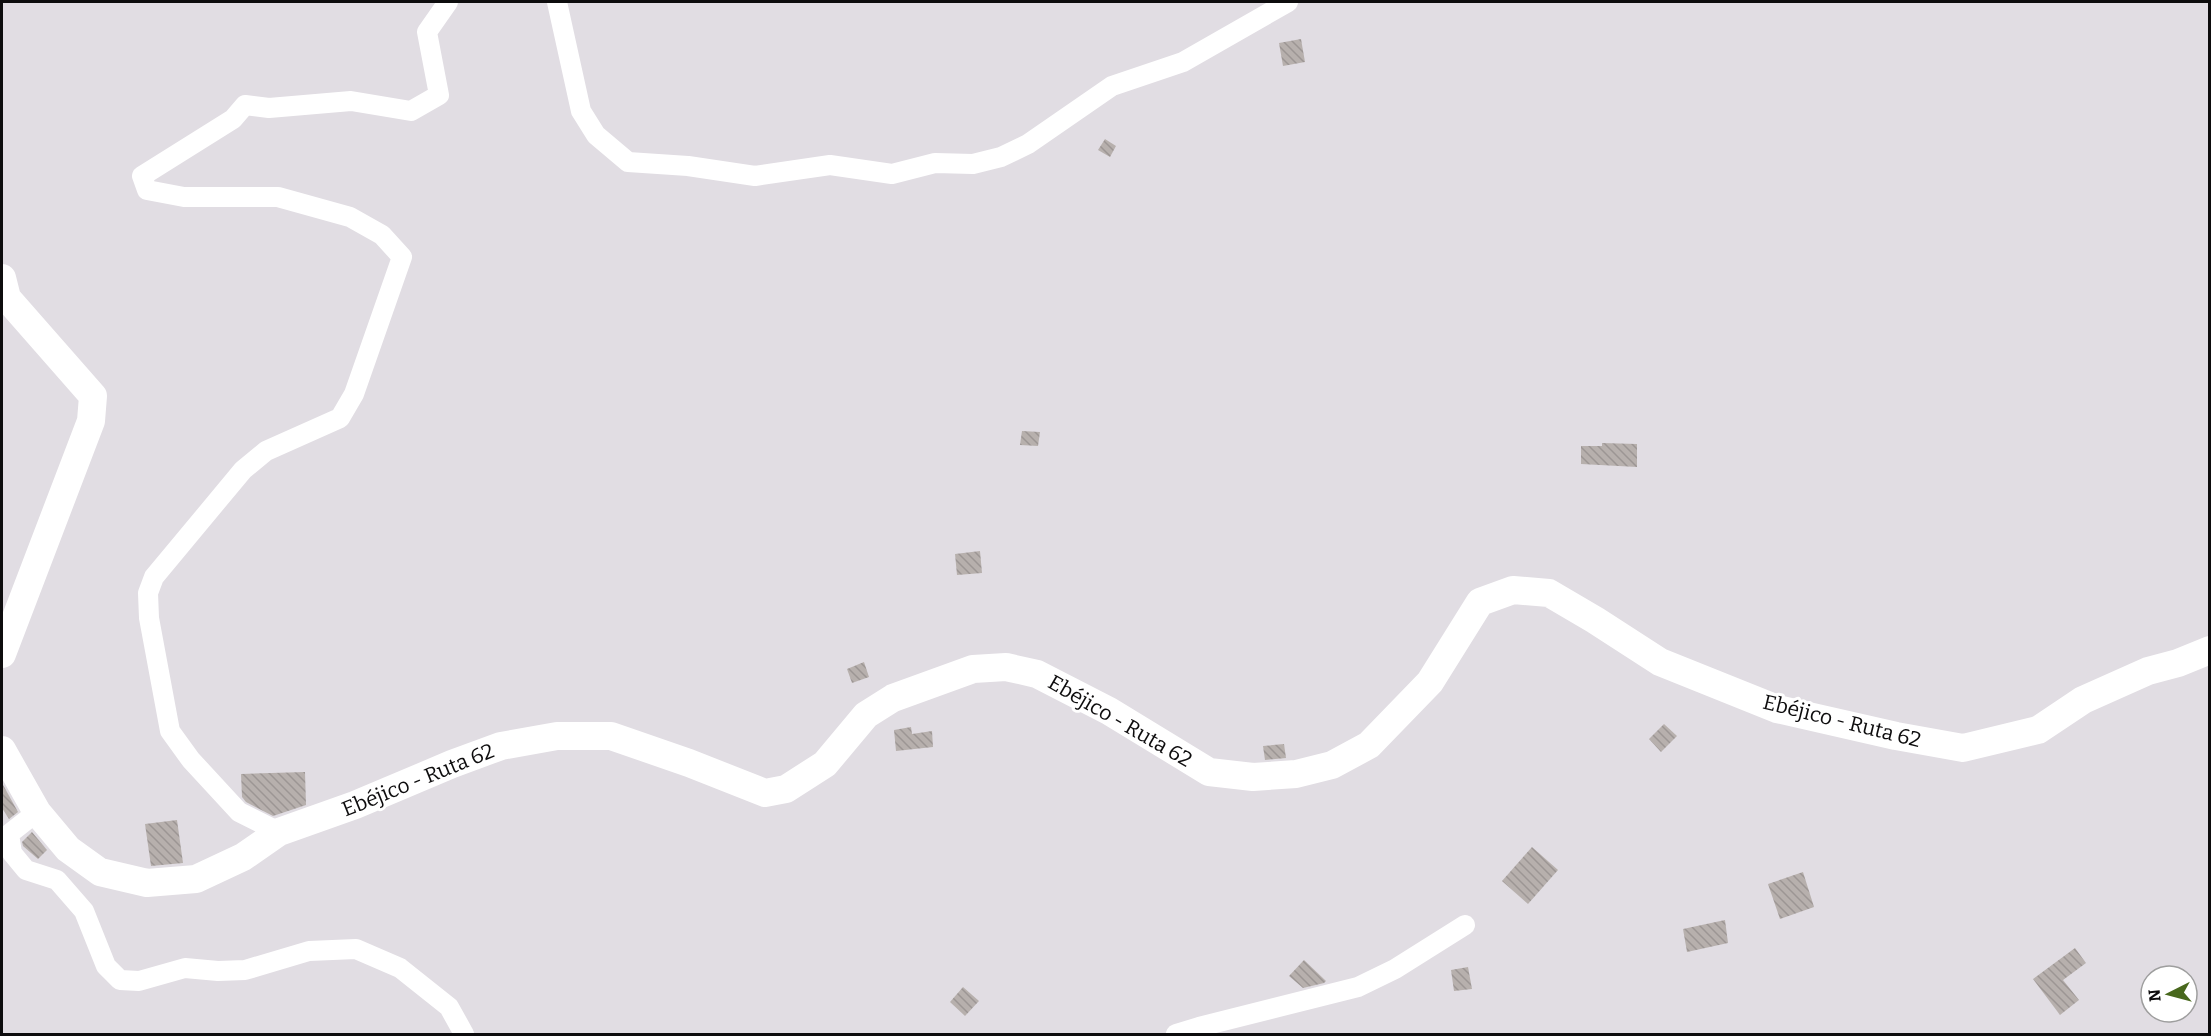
<svg xmlns="http://www.w3.org/2000/svg" width="2211" height="1036" font-family="Bitter,serif">
  <defs>
    <pattern id="building-back-hatch" width="6" height="6" patternUnits="userSpaceOnUse" patternTransform="scale(1.5)"><rect width="6" height="6" fill="#b7b0ad"/><path d="M-1 5l2 2M0 0l6 6M5-1l2 2" fill="none" stroke="#9c9694"/></pattern>
  </defs>
  <rect width="100%" height="100%" fill="#e1dde3"/>
  <!-- building -->
  <g fill="url(#building-back-hatch)">
    <path d="M1301,39L1305,62L1283,66L1279,43Z"/>
    <path d="M1105,139L1116,146L1110,157L1098,150Z"/>
    <path d="M1022,431L1040,432L1038,446L1020,445Z"/>
    <path d="M1602,443L1637,444V467L1581,464V446H1602Z"/>
    <path d="M980,551L982,573L957,575L955,554Z"/>
    <path d="M864,662L869,677L852,683L847,669Z"/>
    <path d="M1664,724L1677,736L1661,752L1649,739Z"/>
    <path d="M911,727L912,734L932,731L933,747L896,751L894,730Z"/>
    <path d="M1284,744L1286,758L1265,760L1263,746Z"/>
    <path d="M305,772L306,805L273,816L246,802L242,797L241,774Z"/>
    <path d="M2,783L18,812L9,819L2,808Z"/>
    <path d="M177,820L183,863L151,866L145,824Z"/>
    <path d="M32,832L47,850L38,859L23,846L22,842Z"/>
    <path d="M1532,847L1558,870L1528,904L1502,881Z"/>
    <path d="M1803,872L1814,907L1780,919L1768,884Z"/>
    <path d="M1725,920L1728,943L1687,952L1683,929Z"/>
    <path d="M2075,948L2086,963L2063,980L2079,1000L2060,1015L2033,979Z"/>
    <path d="M1304,960L1326,981L1324,983L1303,988L1289,976Z"/>
    <path d="M1468,967L1472,989L1454,991L1451,970Z"/>
    <path d="M963,987L979,1001L965,1016L950,1002Z"/>
  </g>
  <g fill="none" stroke-linecap="round" stroke-linejoin="round">
    <!-- street -->
    <g stroke="#fff" stroke-width="20">
      <path d="M557,2L581,111L596,135L628,162L688,166L755,176L830,165L892,174L935,163L973,164L1001,157L1028,144L1112,86L1183,62L1288,2"/>
      <path d="M37,812L9,834L12,853L26,870L57,880L84,911L106,966L120,980L139,981L185,968L218,971L245,970L309,951L356,949L400,968L449,1007L464,1034"/>
      <path d="M279,832L239,812L191,760L170,731L149,618L148,593L154,577L243,470L266,451L340,418L354,394L402,257L382,235L350,217L278,197H184L147,190L142,176L233,119L245,105L269,108L351,101L411,111L439,95L427,32L448,2"/>
      <path d="M1176,1034L1199,1027L1358,987L1395,969L1465,925"/>
    </g>
    <!-- secondary -->
    <g stroke="#fff" stroke-width="28">
      <path d="M2,278L7,298L93,396L91,421L2,654"/>
      <path d="M2,750L37,812L68,849L100,872L147,883L196,879L243,857L279,832L355,805L452,764L501,746L557,736H611L689,763L765,793L786,789L825,764L866,715L893,698L973,669L1006,667L1037,674L1109,711L1209,772L1253,777L1296,774L1332,765L1369,745L1430,682L1480,602L1513,590L1549,593L1595,620L1660,662L1777,709L1896,736L1963,748L2038,730L2083,700L2148,671L2178,663L2210,650"/>
    </g>
  </g>
  <g text-anchor="middle" dominant-baseline="central" stroke-width="6" stroke-linejoin="round" paint-order="stroke">
    <!-- street labels -->
    <g font-size="21" fill="#0d0c0d" stroke="#fff">
      <text transform="translate(1120 721) rotate(30)">Ebéjico - Ruta 62</text>
      <text transform="translate(1842 721) rotate(14)">Ebéjico - Ruta 62</text>
      <text transform="translate(418 780) rotate(-22)">Ebéjico - Ruta 62</text>
    </g>
  </g>
  <!-- border -->
  <rect width="2211" height="1036" fill="none" stroke="#0d0c0d" stroke-width="6"/>
  <!-- north arrow -->
  <g transform="translate(2169 994) rotate(264)"><circle r="28" fill="#ffffff" stroke="#9e9e9e" stroke-width="1.5"/>
  <path d="M0-4.5L10 22L0 15L-10 22Z" fill="#48681d"/>
  <text y="-9" font-size="16" font-weight="bold" text-anchor="middle" fill="#0d0c0d">N</text>
  </g>
</svg>
